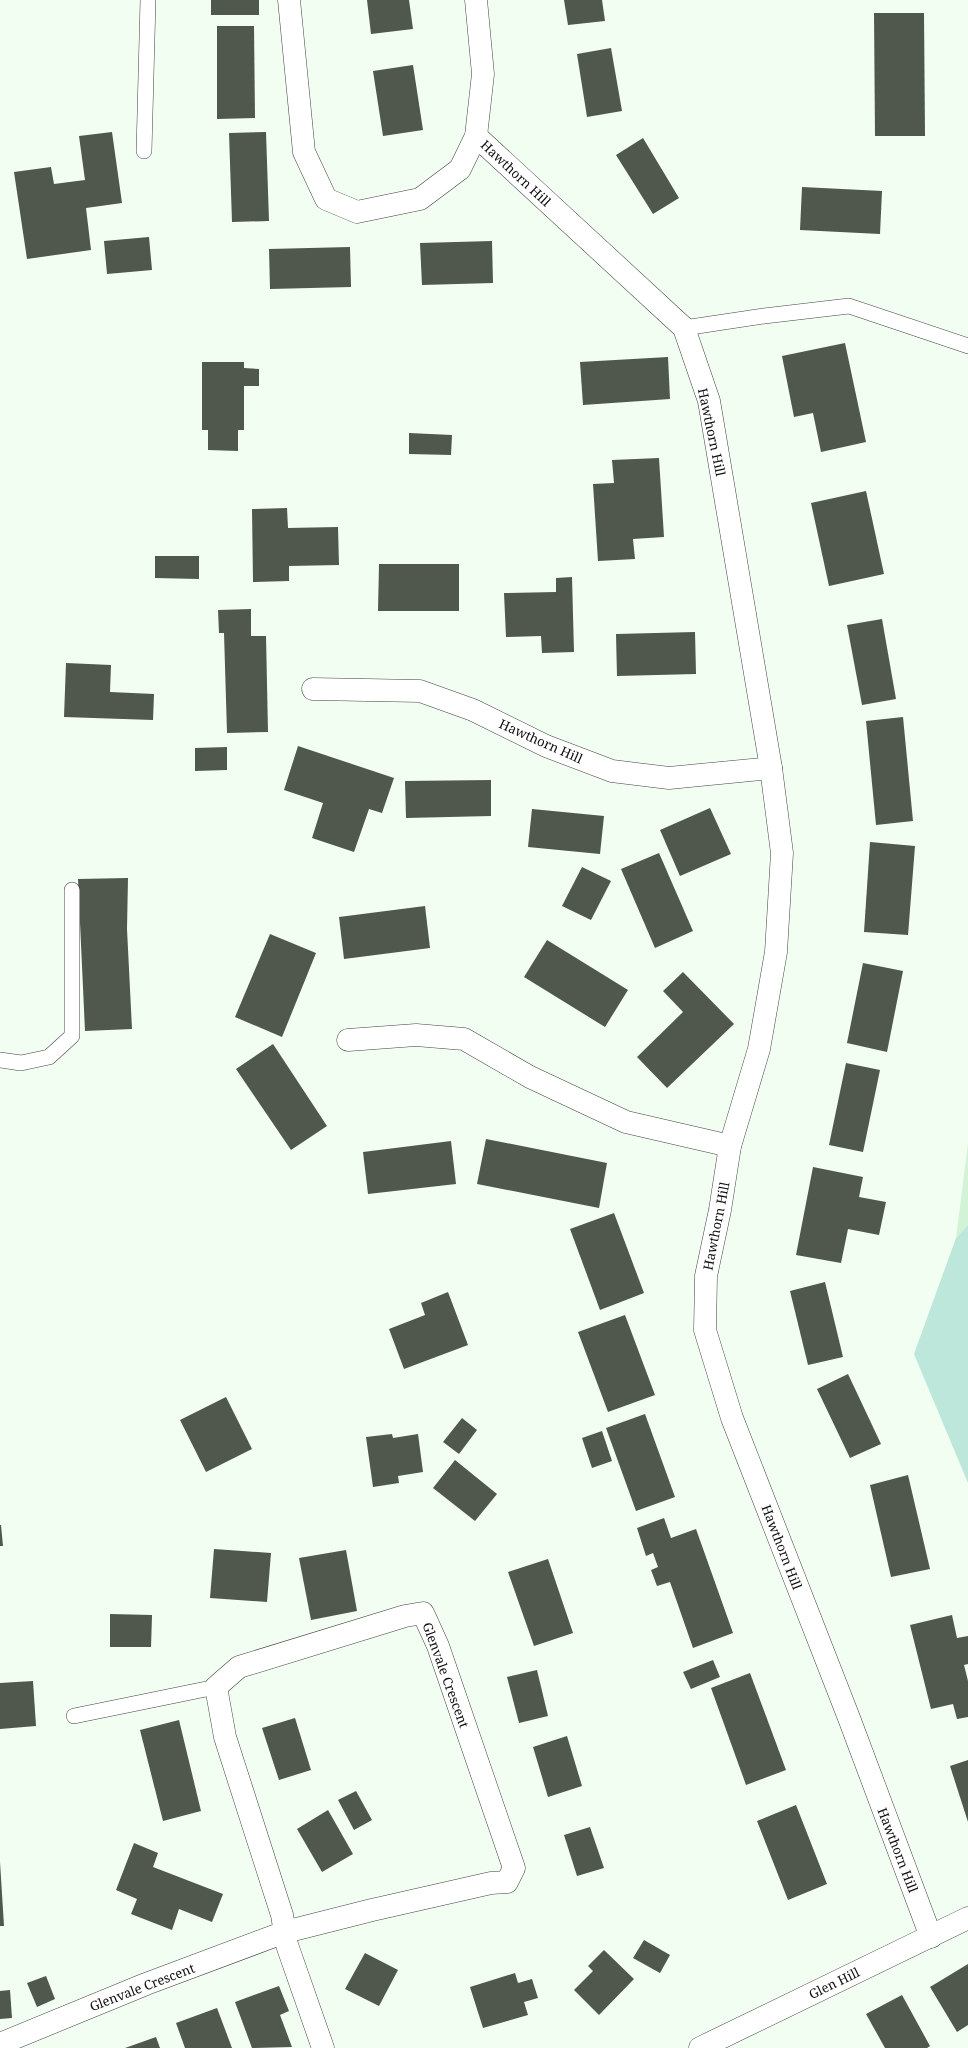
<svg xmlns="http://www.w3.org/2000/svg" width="968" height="2048" font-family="'Noto Serif',serif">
  <rect width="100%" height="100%" fill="#f2fef2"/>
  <!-- farmland -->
  <path fill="#d3f3d7" d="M968,1143V1225L956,1238Z"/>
  <!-- green -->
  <path fill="#bde7da" d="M968,1225V1483L914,1354L956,1238Z"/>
  <!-- building -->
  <g fill="#50574c">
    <rect x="211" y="0" width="48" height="15"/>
    <path d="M367,0H409L413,29L371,34Z"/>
    <path d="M564,0H602L605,21L568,25Z"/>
    <path d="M874,13H924L925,136H875Z"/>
    <path d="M217,26H254L255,118L217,119Z"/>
    <path d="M611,48L622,111L587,117L577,54Z"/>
    <path d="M413,65L423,130L383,136L373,71Z"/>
    <path d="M112,132L122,203L86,208L91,250L27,259L14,172L51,167L54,184L85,180L79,136Z"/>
    <path d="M266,132L269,221L232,222L229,133Z"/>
    <path d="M643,138L679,198L653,214L616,155Z"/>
    <path d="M802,187L882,191L880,234L800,230Z"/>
    <path d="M149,237L152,270L107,274L104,241Z"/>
    <path d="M492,241L493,283L422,285L420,243Z"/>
    <path d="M350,247L351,287L270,289L269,249Z"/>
    <path d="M845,343L866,442L821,452L813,413L794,417L782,356Z"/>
    <path d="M668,357L670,399L583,405L580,362Z"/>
    <path d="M202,362H244V368L259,369V386H244V430H238V451L208,450V430H202Z"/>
    <path d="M409,433L452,435L451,455L409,454Z"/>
    <path d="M659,458L664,537L633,539L635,559L598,561L593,484L614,483L612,460Z"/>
    <path d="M866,491L884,574L829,586L811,503Z"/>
    <path d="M287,508L288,528L338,527L339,565L289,566V581L253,582L252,509Z"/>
    <path d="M155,556H199V579L155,578Z"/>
    <path d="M379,564H459V611H378Z"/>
    <path d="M572,577L574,652L542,653L541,636L506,637L504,593L556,592V578Z"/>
    <path d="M251,609V636H266L268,732L227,733L224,633H219L218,610Z"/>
    <path d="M882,619L896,699L862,705L847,625Z"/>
    <path d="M695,632L696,674L617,676L616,634Z"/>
    <path d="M66,663L111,665L110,692L154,694L153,720L64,717Z"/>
    <path d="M903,717L913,821L876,825L866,721Z"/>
    <path d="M298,746L394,778L382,813L369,809L354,852L312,838L323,803L284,790Z"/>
    <path d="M227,747V770L195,771V748Z"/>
    <path d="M491,780V816L406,818L405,781Z"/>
    <path d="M710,808L731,854L680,876L660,830Z"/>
    <path d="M532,809L604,816L600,854L528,847Z"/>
    <path d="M870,842L915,846L908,935L864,932Z"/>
    <path d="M659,853L693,931L655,948L621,869Z"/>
    <path d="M582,867L611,881L591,920L562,906Z"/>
    <path d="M128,878L127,929L132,1029L85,1031L78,879Z"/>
    <path d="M425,906L430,948L344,959L339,917Z"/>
    <path d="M270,934L316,953L282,1037L235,1017Z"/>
    <path d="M547,940L628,990L605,1027L524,977Z"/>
    <path d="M863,963L903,971L887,1052L847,1043Z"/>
    <path d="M683,972L734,1024L667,1088L637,1057L683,1012L663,991Z"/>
    <path d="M273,1044L327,1126L291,1150L236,1069Z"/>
    <path d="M846,1063L880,1070L863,1152L829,1145Z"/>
    <path d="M486,1139L607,1163L599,1208L477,1184Z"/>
    <path d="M451,1141L456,1184L368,1194L363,1152Z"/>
    <path d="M813,1167L863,1177L859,1197L886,1202L879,1235L848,1229L841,1263L796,1255Z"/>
    <path d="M614,1213L644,1293L600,1310L570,1229Z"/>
    <path d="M825,1282L843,1357L808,1365L790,1291Z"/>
    <path d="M448,1292L468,1345L404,1369L389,1329L425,1315L421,1303Z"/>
    <path d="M625,1315L655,1395L608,1412L578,1332Z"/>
    <path d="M848,1374L881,1444L850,1458L817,1389Z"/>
    <path d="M226,1397L252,1449L206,1472L180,1420Z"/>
    <path d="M645,1414L675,1497L636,1511L606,1428Z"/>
    <path d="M462,1418L477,1430L459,1454L443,1442Z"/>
    <path d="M602,1431L612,1461L592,1468L582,1438Z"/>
    <path d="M392,1434L393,1438L418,1434L423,1472L398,1476L399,1483L373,1487L366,1437Z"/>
    <path d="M455,1460L497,1494L475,1521L433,1488Z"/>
    <path d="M908,1475L930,1569L891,1577L870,1485Z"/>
    <path d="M664,1518L671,1538L696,1529L733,1633L693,1648L670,1582L657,1586L651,1570L658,1567L653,1553L646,1556L637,1528Z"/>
    <path d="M0,1525H1L3,1546H0Z"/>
    <path d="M214,1549L271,1553L267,1602L210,1598Z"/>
    <path d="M346,1550L357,1611L311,1620L299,1558Z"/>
    <path d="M548,1559L573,1633L534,1646L508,1572Z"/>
    <path d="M110,1614L152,1615L151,1647H110Z"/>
    <path d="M952,1615L957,1638L968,1636V1664L964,1665L968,1681V1717L957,1719L953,1704L931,1709L910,1625Z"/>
    <path d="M713,1660L720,1677L691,1689L683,1672Z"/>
    <path d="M537,1670L548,1716L519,1723L507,1677Z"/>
    <path d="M750,1673L786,1770L746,1785L711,1688Z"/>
    <path d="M33,1681L36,1726L0,1729V1683Z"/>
    <path d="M295,1718L311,1770L279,1780L262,1728Z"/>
    <path d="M179,1720L201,1811L163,1821L140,1730Z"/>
    <path d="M567,1736L582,1786L548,1797L533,1747Z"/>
    <path d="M968,1760V1822L950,1766Z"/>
    <path d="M356,1791L372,1820L354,1830L338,1800Z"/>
    <path d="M796,1805L827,1884L788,1900L757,1821Z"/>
    <path d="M328,1810L353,1854L322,1872L297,1829Z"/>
    <path d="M590,1827L604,1868L577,1876L564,1835Z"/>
    <path d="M134,1843L158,1853L153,1867L223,1894L212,1922L179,1909L172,1930L131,1914L137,1899L116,1890Z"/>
    <path d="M0,1862L4,1926H0Z"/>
    <path d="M644,1940L670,1955L660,1973L633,1958Z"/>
    <path d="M604,1950L634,1979L599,2015L574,1990L593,1971L588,1966Z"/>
    <path d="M365,1953L398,1970L379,2006L345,1989Z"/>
    <path d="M968,1964V2025L957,2032L930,1987Z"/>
    <path d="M515,1973L518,1983L532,1979L538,1998L524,2002L528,2015L483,2028L470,1987Z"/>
    <path d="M46,1976L55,1999L37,2007L27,1983Z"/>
    <path d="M279,1986L289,2011L280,2015L292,2047L252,2048L235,2002Z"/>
    <path d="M10,1990L12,2018L0,2019V1991Z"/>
    <path d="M902,1995L930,2046L927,2048H885L866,2014Z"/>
    <path d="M217,2008L232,2048H185L176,2023Z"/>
    <path d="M156,2037L160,2048H125Z"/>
  </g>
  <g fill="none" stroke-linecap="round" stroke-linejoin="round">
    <!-- service casing -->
    <g stroke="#424242" stroke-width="16">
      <g id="service">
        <path d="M144,151L148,0"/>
        <path d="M684,328L764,316L849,306L968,346"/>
        <path d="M0,1060L21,1063L49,1057L72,1036V890"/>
        <path d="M74,1716L216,1687"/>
      </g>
    </g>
    <!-- minor casing -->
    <g stroke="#424242" stroke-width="23">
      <g id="minor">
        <path d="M289,0L304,152L326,199L357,212L420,199L460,169L476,136L483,74L476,0"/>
        <path d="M476,136L684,328L709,401L771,768L782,853L776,952L759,1049L730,1146L720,1210L706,1276L705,1330L732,1418L849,1718L931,1937"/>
        <path d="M313,689L420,691L473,710L546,746L612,771L669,778L771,768"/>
        <path d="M348,1040L416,1035L464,1039L530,1077L626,1122L730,1146"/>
        <path d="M0,2044L146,1984L285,1932L372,1910L491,1883L507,1882L514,1868L438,1646L423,1613L405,1616L239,1667L216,1687L225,1737L282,1915L287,1945L323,2048"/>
        <path d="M700,2048L968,1918"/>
      </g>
    </g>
    <!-- service -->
    <use href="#service" stroke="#fff" stroke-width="15"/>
    <!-- minor -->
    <use href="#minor" stroke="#fff" stroke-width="22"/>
  </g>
  <g text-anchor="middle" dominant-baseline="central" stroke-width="4" stroke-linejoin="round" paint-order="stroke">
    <!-- street labels -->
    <g font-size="13" fill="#0f0f0f" stroke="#fff">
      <text transform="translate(516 173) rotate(43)">Hawthorn Hill</text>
      <text transform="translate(712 432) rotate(78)">Hawthorn Hill</text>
      <text transform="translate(541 741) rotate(24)">Hawthorn Hill</text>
      <text transform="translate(716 1226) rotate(-79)">Hawthorn Hill</text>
      <text transform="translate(782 1547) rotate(69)">Hawthorn Hill</text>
      <text transform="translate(446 1675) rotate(70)">Glenvale Crescent</text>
      <text transform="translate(898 1850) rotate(69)">Hawthorn Hill</text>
      <text transform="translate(834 1983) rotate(-26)">Glen Hill</text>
      <text transform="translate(142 1987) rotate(-21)">Glenvale Crescent</text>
    </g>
  </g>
</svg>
